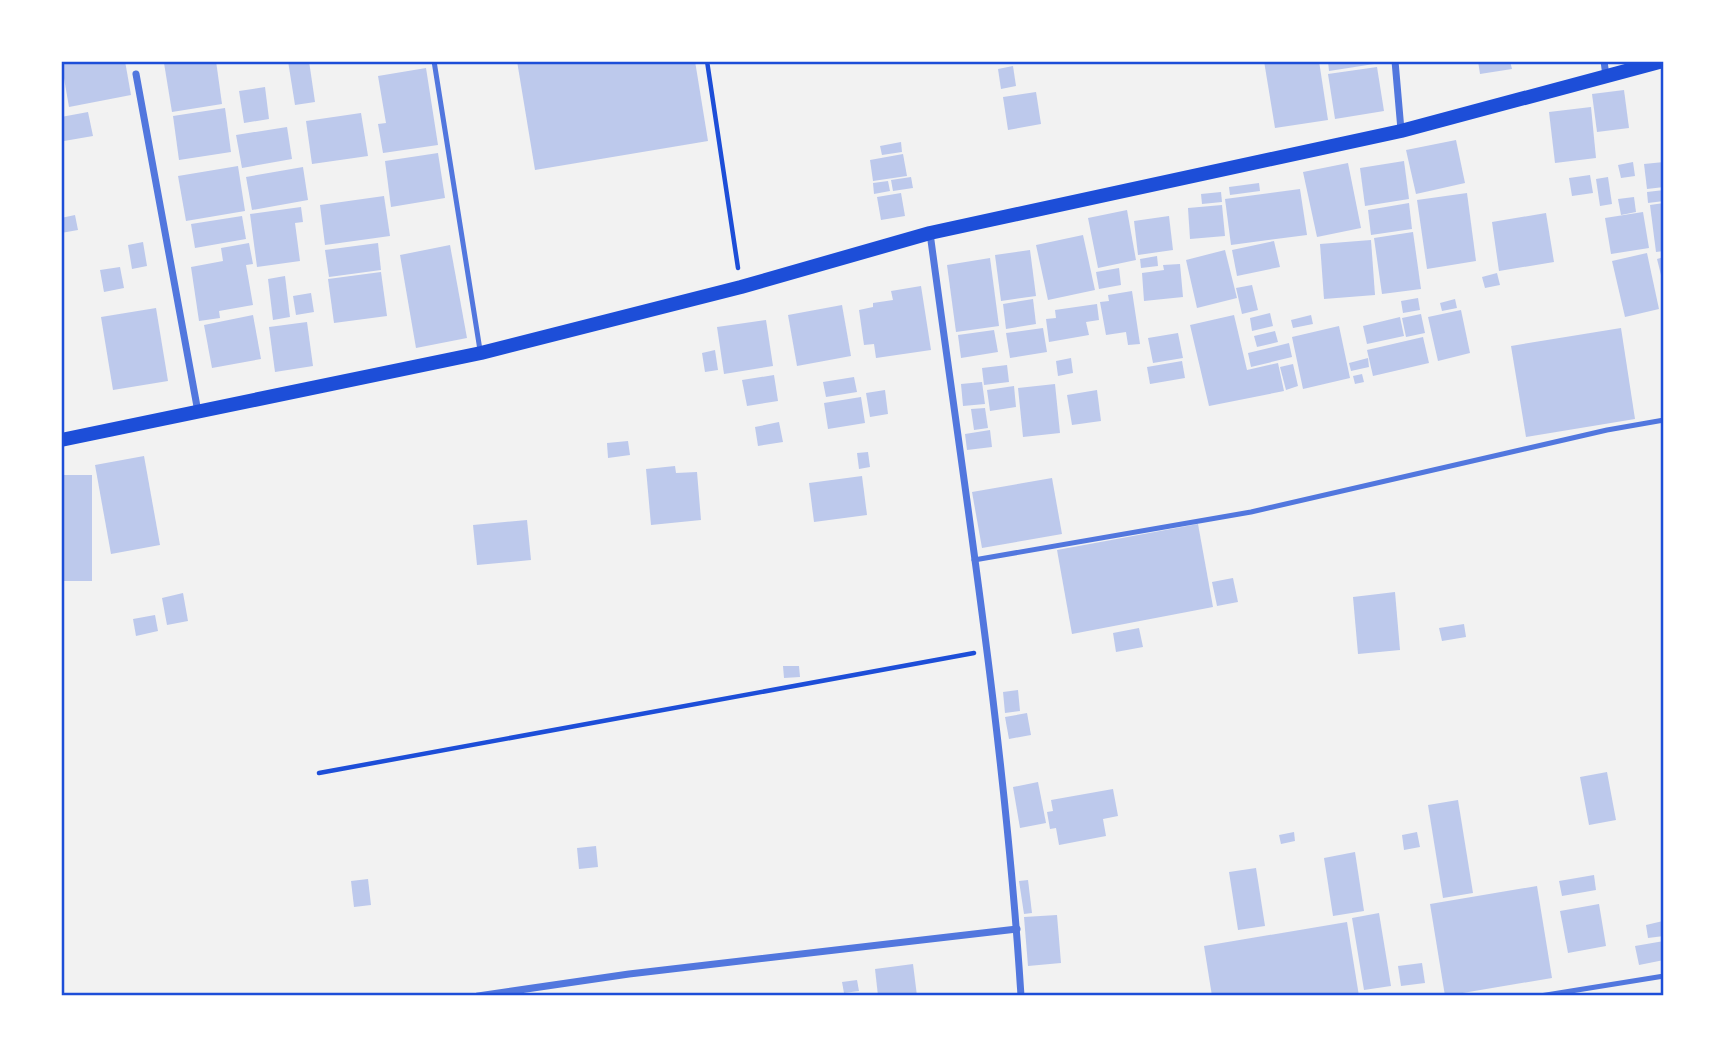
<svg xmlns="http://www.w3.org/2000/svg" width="1725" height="1057" font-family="Ubuntu,sans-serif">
  <rect width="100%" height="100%" fill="#f2f2f2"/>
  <!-- building -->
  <g fill="#bdc9ec">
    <path d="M61,61H125L131,95L69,107Z"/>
    <path d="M175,61H216L222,104L172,112L164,63Z"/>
    <path d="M288,61H309L315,102L295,105Z"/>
    <path d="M517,61H695L708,141L535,170Z"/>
    <path d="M1264,61H1319L1328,120L1275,128Z"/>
    <path d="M1328,61H1374V64L1329,71Z"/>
    <path d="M1478,61H1510L1512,69L1480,74Z"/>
    <path d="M1013,66L1016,86L1001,89L998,69Z"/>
    <path d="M1377,67L1384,111L1335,119L1328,74Z"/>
    <path d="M426,68L438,145L383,153L378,124L386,123L378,76Z"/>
    <path d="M265,87L269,119L244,123L239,91Z"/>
    <path d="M1624,90L1629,128L1597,132L1592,94Z"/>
    <path d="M1036,92L1041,124L1008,130L1003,97Z"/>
    <path d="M1591,107L1596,158L1555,163L1549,112Z"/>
    <path d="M225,108L231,152L179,160L173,116Z"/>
    <path d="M88,112L93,136L64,141L61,117Z"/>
    <path d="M361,113L368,156L312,164L306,121Z"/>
    <path d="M287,127L292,159L242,168L236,135Z"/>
    <path d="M1456,140L1465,183L1416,194L1406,150Z"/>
    <path d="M901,142L902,152L882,155L880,146Z"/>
    <path d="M438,153L445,198L391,207L385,161Z"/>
    <path d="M903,154L907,176L873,181L870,160Z"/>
    <path d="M1404,161L1409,199L1365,206L1360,168Z"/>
    <path d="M1633,162L1635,176L1621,178L1618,165Z"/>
    <path d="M1664,162V187L1647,189L1644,164Z"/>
    <path d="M1348,163L1361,228L1317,237L1303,172Z"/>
    <path d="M238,166L245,211L186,221L178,176Z"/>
    <path d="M303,167L308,200L252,210L246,177Z"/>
    <path d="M1590,175L1593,193L1572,196L1569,178Z"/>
    <path d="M911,177L913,188L893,191L891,180Z"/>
    <path d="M1608,177L1612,204L1600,206L1596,179Z"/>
    <path d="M888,181L890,191L874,194L873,183Z"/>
    <path d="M1259,183L1260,191L1230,195L1229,187Z"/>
    <path d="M1300,189L1307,235L1231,245L1225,199Z"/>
    <path d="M1664,190V201L1648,203L1647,192Z"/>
    <path d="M1221,192L1222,202L1202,204L1201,194Z"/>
    <path d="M901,193L905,216L881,220L877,197Z"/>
    <path d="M1467,193L1476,261L1427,269L1417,200Z"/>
    <path d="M384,196L390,236L325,245L320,205Z"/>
    <path d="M1634,197L1636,212L1621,215L1618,199Z"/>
    <path d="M1409,203L1412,229L1371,235L1368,210Z"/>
    <path d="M1664,203V251L1656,252L1650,205Z"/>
    <path d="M1222,205L1225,236L1190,239L1188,208Z"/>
    <path d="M301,207L303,222L295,223L300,261L257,267L250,214Z"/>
    <path d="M1127,210L1136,260L1098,268L1088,218Z"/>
    <path d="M1643,212L1649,248L1611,254L1605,218Z"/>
    <path d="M1546,213L1554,262L1499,271L1492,222Z"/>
    <path d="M75,215L78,230L61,233V218Z"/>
    <path d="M242,216L246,239L195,248L191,224Z"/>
    <path d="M1169,216L1173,250L1138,255L1134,221Z"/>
    <path d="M1413,232L1421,289L1382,294L1374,238Z"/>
    <path d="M1083,235L1095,290L1048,300L1036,245Z"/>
    <path d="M1371,240L1375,295L1324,299L1320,244Z"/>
    <path d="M1274,241L1280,267L1237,276L1232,250Z"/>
    <path d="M143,242L147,266L132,269L128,245Z"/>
    <path d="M249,243L253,264L246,265L253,305L219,311L220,318L199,321L191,267L223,261L221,248Z"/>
    <path d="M378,243L381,270L329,277L325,250Z"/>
    <path d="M450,245L467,338L416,348L400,255Z"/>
    <path d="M1030,250L1036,296L1001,301L995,255Z"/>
    <path d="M1225,250L1237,298L1197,308L1186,260Z"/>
    <path d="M1647,253L1659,309L1625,317L1612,261Z"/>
    <path d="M1157,256L1158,266L1141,268L1140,259Z"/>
    <path d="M1664,257V283H1663L1657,259Z"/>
    <path d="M990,258L999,326L956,332L947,265Z"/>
    <path d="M1180,264L1183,297L1144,301L1142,273L1164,270L1163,265Z"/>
    <path d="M120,267L124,288L104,292L100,270Z"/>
    <path d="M1119,268L1121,285L1099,289L1096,272Z"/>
    <path d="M381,272L387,316L334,323L328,279Z"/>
    <path d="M1497,273L1500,285L1485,288L1482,277Z"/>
    <path d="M285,276L290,317L273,320L268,279Z"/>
    <path d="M1252,285L1258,310L1242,314L1236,288Z"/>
    <path d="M921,286L931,350L876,358L874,344L864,345L859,310L873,307V303L893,300L891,291Z"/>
    <path d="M1132,291L1140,344L1128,345L1126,332L1106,335L1100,302L1109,301L1108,295Z"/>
    <path d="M311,293L314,312L296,315L293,296Z"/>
    <path d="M1418,298L1420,310L1403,313L1401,301Z"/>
    <path d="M1033,299L1036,324L1006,329L1003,304Z"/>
    <path d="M1455,299L1457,308L1442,311L1440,303Z"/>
    <path d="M1097,304L1099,320L1086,322L1089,335L1049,342L1046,319L1056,318L1055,310Z"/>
    <path d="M842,305L851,356L797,366L788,315Z"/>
    <path d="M156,308L168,381L113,390L101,317Z"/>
    <path d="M1461,310L1470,353L1438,361L1428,317Z"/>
    <path d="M1270,313L1273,326L1252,331L1250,318Z"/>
    <path d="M1421,314L1425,333L1406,337L1402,318Z"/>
    <path d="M253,315L261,359L212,368L204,325Z"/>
    <path d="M1234,315L1247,370L1278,363L1284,391L1209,406L1190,325Z"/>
    <path d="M1311,315L1313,324L1293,328L1291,320Z"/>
    <path d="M1400,317L1404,336L1367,344L1363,326Z"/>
    <path d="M766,320L773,366L724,374L717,327Z"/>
    <path d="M307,322L313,366L275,372L269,327Z"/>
    <path d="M1339,326L1350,378L1303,389L1292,337Z"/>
    <path d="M1043,328L1047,352L1010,358L1006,333Z"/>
    <path d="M1621,328L1635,419L1526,437L1511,346Z"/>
    <path d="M994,330L998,352L961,358L958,335Z"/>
    <path d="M1275,331L1278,342L1257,347L1254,336Z"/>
    <path d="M1178,333L1183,358L1153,363L1148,338Z"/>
    <path d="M1423,337L1429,363L1373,376L1367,350Z"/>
    <path d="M1289,343L1292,357L1251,367L1248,353Z"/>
    <path d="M715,350L718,370L705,372L702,353Z"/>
    <path d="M1071,358L1073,373L1058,376L1056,361Z"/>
    <path d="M1368,358L1369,367L1351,371L1349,363Z"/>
    <path d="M1182,361L1185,378L1150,384L1147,367Z"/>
    <path d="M1293,364L1298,386L1286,390L1280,367Z"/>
    <path d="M1007,365L1009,382L984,385L982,368Z"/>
    <path d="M1362,374L1364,382L1355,384L1353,376Z"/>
    <path d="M774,375L778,401L747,406L742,380Z"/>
    <path d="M854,377L857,392L826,397L823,382Z"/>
    <path d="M982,382L985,404L963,406L961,384Z"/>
    <path d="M1055,384L1060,433L1023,437L1018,388Z"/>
    <path d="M1014,386L1016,407L990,411L987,390Z"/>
    <path d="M885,390L888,414L870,417L866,393Z"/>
    <path d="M1097,390L1101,421L1072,425L1067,395Z"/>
    <path d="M861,397L865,423L828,429L824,403Z"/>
    <path d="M985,408L988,428L974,430L971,409Z"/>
    <path d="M779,422L783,442L758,446L755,427Z"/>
    <path d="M990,430L992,447L967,450L965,434Z"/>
    <path d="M628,441L630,455L608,458L607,443Z"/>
    <path d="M868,452L870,467L859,469L857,453Z"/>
    <path d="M144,456L160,545L111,554L95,465Z"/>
    <path d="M675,466L676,473L697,472L701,520L651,525L646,469Z"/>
    <rect x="61" y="475" width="31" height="106"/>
    <path d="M862,476L867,515L814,522L809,483Z"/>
    <path d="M1052,478L1062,534L982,548L972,492Z"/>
    <path d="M527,520L531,560L477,565L473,525Z"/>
    <path d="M1198,524L1213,607L1072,634L1057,550Z"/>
    <path d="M1233,578L1238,602L1217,606L1212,582Z"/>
    <path d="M1395,592L1400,650L1358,654L1353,597Z"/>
    <path d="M183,593L188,621L167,625L162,598Z"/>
    <path d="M155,615L158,631L136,636L133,619Z"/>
    <path d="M1464,624L1466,637L1442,641L1439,628Z"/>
    <path d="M1139,628L1143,647L1116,652L1113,633Z"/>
    <path d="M783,666H799L800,677L784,678Z"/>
    <path d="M1018,690L1020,711L1005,713L1003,692Z"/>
    <path d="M1027,713L1031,735L1009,739L1005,717Z"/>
    <path d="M1607,772L1616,820L1589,825L1580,777Z"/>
    <path d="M1038,782L1046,823L1020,828L1013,787Z"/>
    <path d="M1113,789L1118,816L1103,819L1106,836L1059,845L1056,828L1050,829L1047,812L1053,811L1051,800Z"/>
    <path d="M1458,800L1473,893L1443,898L1428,805Z"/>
    <path d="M1294,832L1295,841L1281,844L1279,835Z"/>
    <path d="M1417,832L1420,847L1404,850L1402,835Z"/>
    <path d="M596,846L598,867L579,869L577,848Z"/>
    <path d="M1355,852L1364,911L1333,916L1324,858Z"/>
    <path d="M1256,868L1265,926L1238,930L1229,872Z"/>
    <path d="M1594,875L1596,890L1562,896L1559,881Z"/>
    <path d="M368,879L371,905L354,907L351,881Z"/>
    <path d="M1028,880L1032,913L1024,914L1019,881Z"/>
    <path d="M1537,886L1552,978L1445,996L1430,904Z"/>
    <path d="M1599,904L1606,946L1568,953L1560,911Z"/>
    <path d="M1379,913L1391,986L1364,990L1352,918Z"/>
    <path d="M1057,915L1061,963L1028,966L1024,917Z"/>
    <path d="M1663,921L1664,936L1648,938L1646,925Z"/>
    <path d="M1347,922L1359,996H1212L1204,946Z"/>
    <path d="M1664,941V960L1639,965L1635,946Z"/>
    <path d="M1422,963L1425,983L1401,986L1398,966Z"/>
    <path d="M913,964L917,996H878L875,969Z"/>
    <path d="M857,980L859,991L844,993L842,982Z"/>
  </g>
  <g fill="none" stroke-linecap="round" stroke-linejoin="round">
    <!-- path -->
    <g stroke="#1d4ed8" stroke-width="4.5">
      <path d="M707,61L738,268"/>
      <path d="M319,773L974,653"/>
    </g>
    <!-- service -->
    <g stroke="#5277de" stroke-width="5">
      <path d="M434,61L480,350"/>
      <path d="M974,560L1251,512L1607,430L1664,420"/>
      <path d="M1540,996L1664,976"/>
    </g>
    <!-- minor -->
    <g stroke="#5277de" stroke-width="7">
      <path d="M1395,61L1401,130"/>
      <path d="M1604,61L1606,76"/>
      <path d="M136,74L198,412"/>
      <path d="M930,233C964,487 1005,741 1021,996"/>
      <path d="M478,996L629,974L1017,929"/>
    </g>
    <!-- secondary -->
    <path stroke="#1d4ed8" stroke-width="14" d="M61,440L481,353L741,287L930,233L1401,131L1663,61"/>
  </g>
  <!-- border -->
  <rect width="1725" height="1057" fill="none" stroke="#ffffff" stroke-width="126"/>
  <rect x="63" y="63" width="1599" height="931" fill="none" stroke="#1d4ed8" stroke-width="2.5"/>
</svg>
